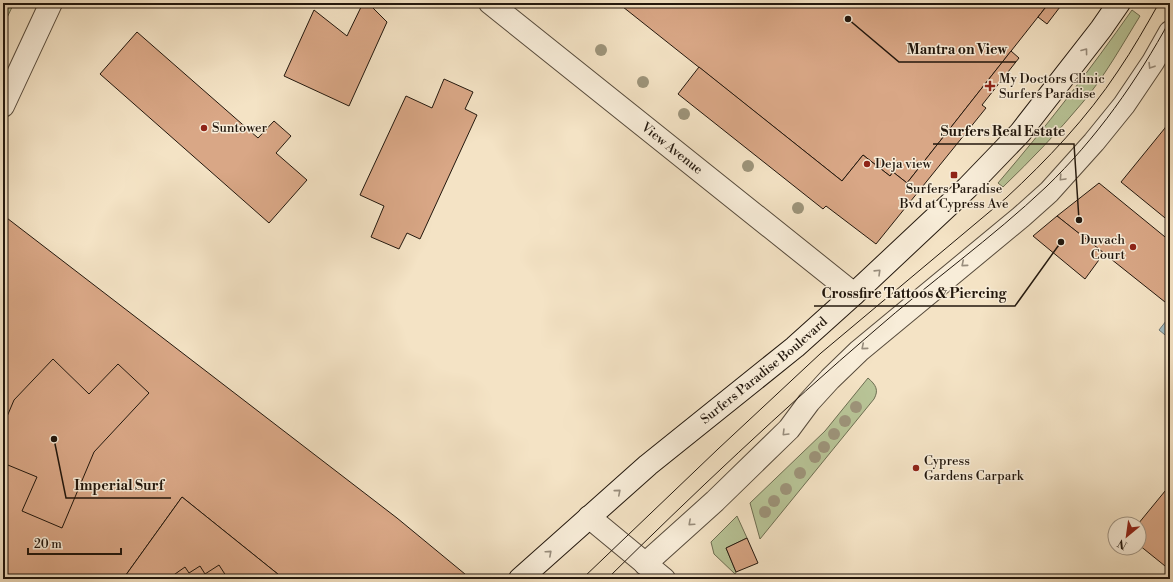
<svg xmlns="http://www.w3.org/2000/svg" width="1173" height="582" font-family="'Libre Bodoni',serif">
  <rect width="100%" height="100%" fill="#f4e3c5"/>
  <filter id="stains"><feTurbulence type="fractalNoise" baseFrequency=".005" numOctaves="4"/><feColorMatrix values="0 0 0 0 .2 0 0 0 0 .09 0 0 0 0 .02 0 0 0 .5 -.17"/></filter>
  <radialGradient id="worn" r=".72"><stop offset=".6" stop-color="#630" stop-opacity="0"/><stop offset="1" stop-color="#630" stop-opacity=".3"/></radialGradient>
  <!-- green -->
  <g fill="#b8c497" stroke="#6d6e52">
    <path d="M3,3H14L3,26Z"/>
    <path d="M1132,10L1140,16C1122,45 1105,76 1083,102C1058,132 1031,160 1003,187L998,183C1046,127 1090,70 1132,10Z"/>
    <path d="M868,378C876,385 879,390 874,399L760,539L750,503L825,431Z"/>
    <path d="M737,516L747,538L726,548L736,572L735,574L714,554L711,542Z"/>
  </g>
  <!-- water -->
  <path fill="#a2bbc0" stroke="#6f7978" d="M1170,316V339L1159,330Z"/>
  <!-- building -->
  <g fill="#d9a786" stroke="#22170d">
    <path d="M363,3H368L387,22L349,106L284,76L314,10L347,36Z"/>
    <path d="M618,3H1049L907,183L893,172L890,176L863,155L842,181Z"/>
    <path d="M1049,3H1063L1047,24L1038,17Z"/>
    <path d="M137,32L258,138L274,121L291,136L276,153L307,180L269,223L100,74Z"/>
    <path d="M1011,51L1019,58L982,105L986,108L876,244L826,206L823,209L678,94L699,67L842,181L863,155L890,176L893,172L907,183Z"/>
    <path d="M444,79L473,92L465,109L477,115L420,239L407,233L399,249L371,237L384,206L360,195L406,96L432,108Z"/>
    <path d="M1170,117V131L1165,128Z"/>
    <path d="M1165,128L1170,131V222L1121,182Z"/>
    <path d="M1099,183L1170,241V306L1057,216Z"/>
    <path d="M3,215L397,518L471,579H284L182,497L123,579H3Z"/>
    <path d="M1057,216L1104,253L1085,279L1033,236Z"/>
    <path d="M53,359L89,394L118,364L149,393L94,452L62,528L22,511L37,477L3,463V426L14,400Z"/>
    <path d="M1170,485V570L1139,545L1138,524Z"/>
    <path d="M182,497L284,579H123Z"/>
    <path d="M747,538L758,563L736,572L726,548Z"/>
    <path d="M219,565L228,579H168L185,567L189,573L200,566L205,574Z"/>
  </g>
  <g fill="none" stroke-linecap="round" stroke-linejoin="round">
    <!-- street casing -->
    <g stroke="#564a3b" stroke-width="24">
      <g id="street">
        <path id="s1" d="M490,3L854,294"/>
        <path d="M3,106L51,3"/>
        <path d="M589,517L664,579"/>
        <path d="M645,564L715,501L789,429L809,402L830,379L859,351L1021,217L1049,192L1094,142L1124,105L1153,62L1170,32"/>
      </g>
    </g>
    <!-- secondary casing -->
    <g stroke="#22170d" stroke-width="24">
      <g id="secondary">
        <path id="s2" d="M520,579L648,465L795,347L854,294L967,188L1020,133L1101,29L1119,3"/>
      </g>
    </g>
    <!-- street -->
    <use href="#street" stroke="#f8edd9" stroke-width="22"/>
    <!-- secondary -->
    <use href="#secondary" stroke="#f8edd9" stroke-width="22"/>
    <!-- tram -->
    <g stroke="#22170d" stroke-width="1">
      <path d="M582,579L718,449L821,353L1006,198C1047,160 1087,118 1118,71C1133,49 1146,26 1159,3"/>
      <path d="M607,579C693,494 782,410 874,331C930,282 992,238 1046,187C1096,139 1137,81 1170,20"/>
    </g>
  </g>
  <!-- trees -->
  <g fill="#9d947a">
    <circle cx="601" cy="50" r="6"/>
    <circle cx="643" cy="82" r="6"/>
    <circle cx="684" cy="114" r="6"/>
    <circle cx="748" cy="166" r="6"/>
    <circle cx="798" cy="208" r="6"/>
    <circle cx="856" cy="407" r="6"/>
    <circle cx="845" cy="421" r="6"/>
    <circle cx="834" cy="434" r="6"/>
    <circle cx="824" cy="447" r="6"/>
    <circle cx="815" cy="457" r="6"/>
    <circle cx="800" cy="473" r="6"/>
    <circle cx="786" cy="489" r="6"/>
    <circle cx="774" cy="501" r="6"/>
    <circle cx="765" cy="512" r="6"/>
  </g>
  <!-- one-way arrows -->
  <defs><path id="oneway-chevron" d="M-2-3.5L2.5 0L-2 3.5" fill="none" stroke-width="1.6" stroke-linecap="round" stroke-linejoin="round"/></defs>
  <g stroke="#988d7d">
    <use href="#oneway-chevron" transform="translate(1085 51) rotate(-53)"/>
    <use href="#oneway-chevron" transform="translate(1151 66) rotate(122)"/>
    <use href="#oneway-chevron" transform="translate(1062 178) rotate(133)"/>
    <use href="#oneway-chevron" transform="translate(964 264) rotate(140)"/>
    <use href="#oneway-chevron" transform="translate(878 272) rotate(-44)"/>
    <use href="#oneway-chevron" transform="translate(864 347) rotate(140)"/>
    <use href="#oneway-chevron" transform="translate(785 433) rotate(135)"/>
    <use href="#oneway-chevron" transform="translate(618 492) rotate(-41)"/>
    <use href="#oneway-chevron" transform="translate(691 523) rotate(138)"/>
    <use href="#oneway-chevron" transform="translate(549 553) rotate(-42)"/>
  </g>
  <!-- markers -->
  <g fill="#8f2418" stroke="#f8edd9" stroke-width="1.5">
    <path d="M988 80h4v4h4v4h-4v4h-4v-4h-4v-4h4z"/>
    <circle cx="204" cy="128" r="4"/>
    <circle cx="867" cy="164" r="4"/>
    <rect x="950" y="171" width="8" height="8" rx="2"/>
    <circle cx="1133" cy="247" r="4"/>
    <circle cx="916" cy="468" r="4"/>
  </g>
  <g text-anchor="middle" dominant-baseline="central" stroke-width="3" stroke-linejoin="round" paint-order="stroke">
    <!-- poi labels -->
    <g font-size="13" fill="#22170d" stroke="#f8edd9" text-anchor="start">
      <text x="999" y="79">My Doctors Clinic<tspan x="999" dy="15">Surfers Paradise</tspan></text>
      <text x="212" y="128">Suntower</text>
      <text x="875" y="164">Deja view</text>
      <text x="954" y="189" text-anchor="middle">Surfers Paradise<tspan x="954" dy="15">Bvd at Cypress Ave</tspan></text>
      <text x="1125" y="240" text-anchor="end">Duvach<tspan x="1125" dy="15">Court</tspan></text>
      <text x="924" y="461">Cypress<tspan x="924" dy="15">Gardens Carpark</tspan></text>
    </g>
    <!-- street labels -->
    <g font-size="13" fill="#22170d" stroke="#f8edd9">
      <text stroke="none"><textPath href="#s1" startOffset="233">View Avenue</textPath></text>
      <text stroke="none"><textPath href="#s2" startOffset="321">Surfers Paradise Boulevard</textPath></text>
    </g>
  </g>
  <!-- callouts -->
  <path fill="none" stroke="#22170d" stroke-width="1.5" d="M848 19L899 62H1016M1079 220L1074 144H933M1061 242L1015 306H814M54 439L66 498H171"/>
  <g fill="#22170d" stroke="#f8edd9" stroke-width="1.5">
    <circle cx="848" cy="19" r="4"/>
    <circle cx="1079" cy="220" r="4"/>
    <circle cx="1061" cy="242" r="4"/>
    <circle cx="54" cy="439" r="4"/>
  </g>
  <g font-size="14" text-anchor="middle" font-weight="bold" fill="#22170d" stroke="#f8edd9" stroke-width="3" stroke-linejoin="round" paint-order="stroke">
    <text x="957" y="54">Mantra on View</text>
    <text x="1003" y="136">Surfers Real Estate</text>
    <text x="914" y="298">Crossfire Tattoos &amp; Piercing</text>
    <text x="119" y="490">Imperial Surf</text>
  </g>
  <!-- margin -->
  <rect width="1173" height="582" fill="none" stroke="#f4e3c5" stroke-width="16"/>
  <rect x="4" y="4" width="1165" height="574" fill="none" stroke="#22170d" stroke-width="2"/>
  <rect x="8" y="8" width="1157" height="566" fill="none" stroke="#22170d"/>
  <!-- north arrow -->
  <g transform="translate(1127 536) rotate(209)"><circle r="19" fill="#f8edd9" stroke="#a29787"/>
  <path d="M0-3L7 15L0 10L-7 15Z" fill="#8f2418"/>
  <text y="-6" font-size="11" font-weight="bold" text-anchor="middle" fill="#22170d">N</text>
  </g>
  <!-- scale -->
  <path d="M28 548v6h93v-6" fill="none" stroke="#22170d" stroke-width="2"/>
  <text x="34" y="548" font-size="12" fill="#22170d" stroke="#f8edd9" stroke-width="3" paint-order="stroke">20 m</text>
  <rect width="100%" height="100%" filter="url(#stains)"/>
  <rect width="100%" height="100%" fill="url(#worn)"/>
</svg>
